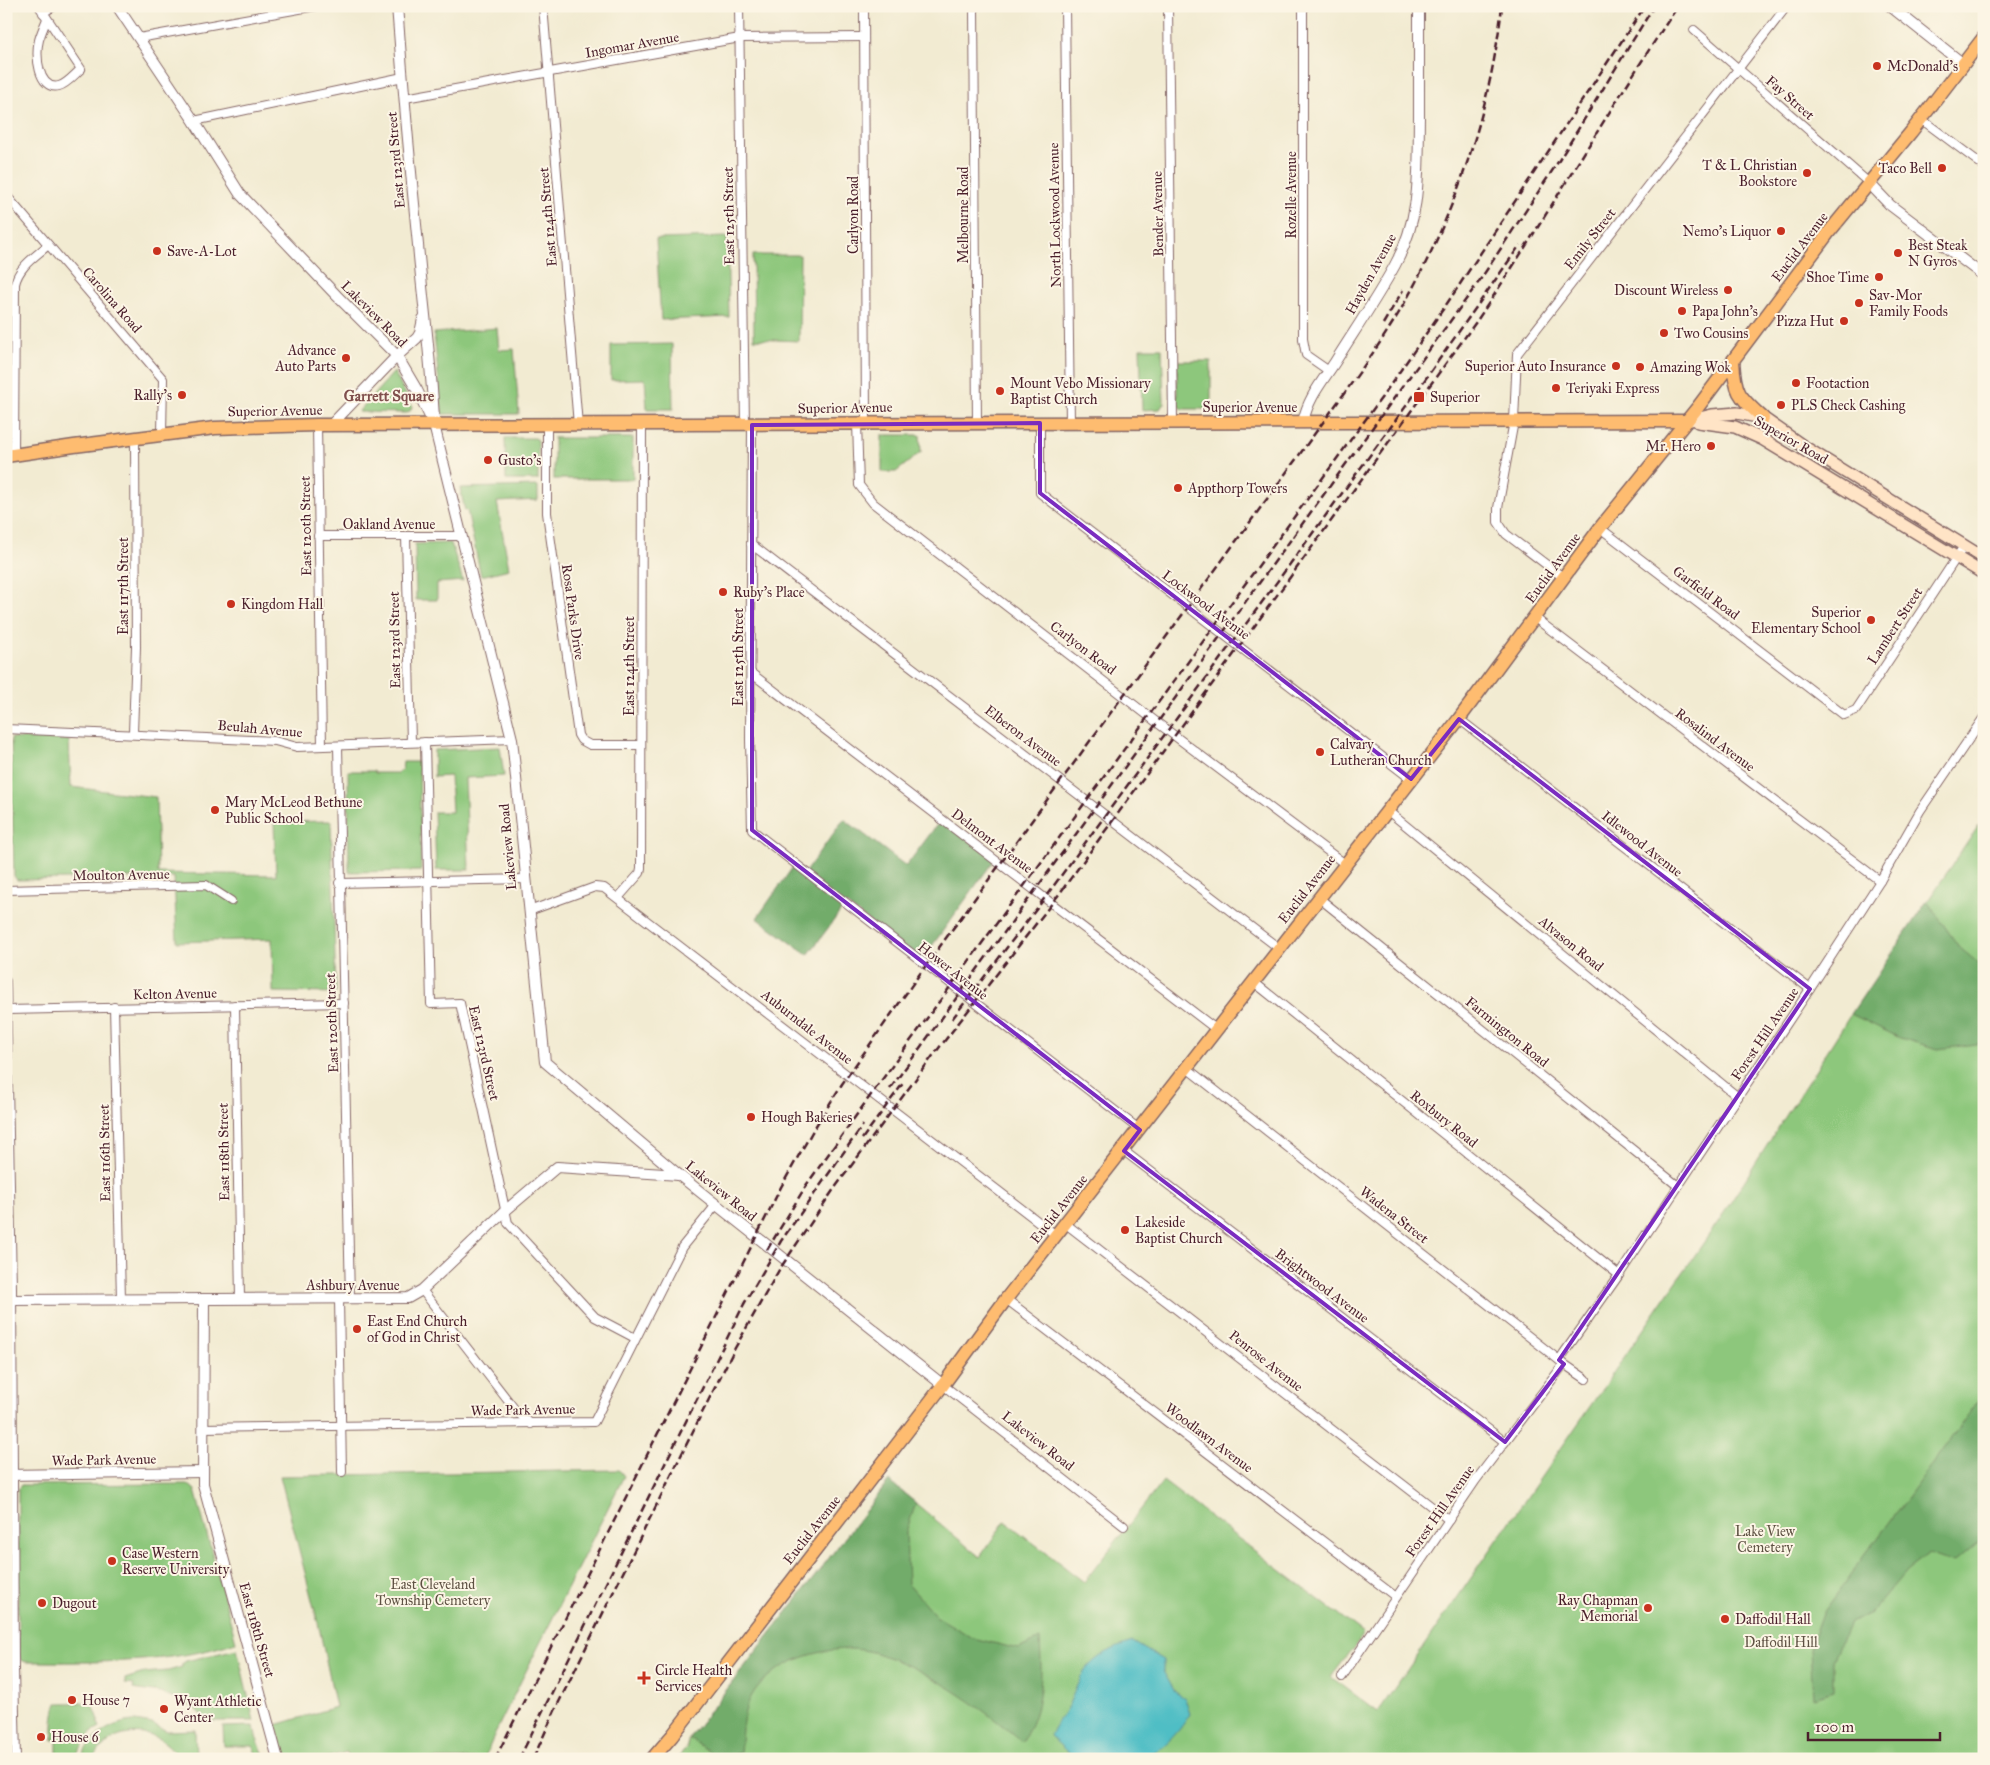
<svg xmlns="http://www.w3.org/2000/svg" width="1990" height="1765" font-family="'IM FELL Great Primer',serif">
  <rect width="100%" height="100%" fill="#fcf5e5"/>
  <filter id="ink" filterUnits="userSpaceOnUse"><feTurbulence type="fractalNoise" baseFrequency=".02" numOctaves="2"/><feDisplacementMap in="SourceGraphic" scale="10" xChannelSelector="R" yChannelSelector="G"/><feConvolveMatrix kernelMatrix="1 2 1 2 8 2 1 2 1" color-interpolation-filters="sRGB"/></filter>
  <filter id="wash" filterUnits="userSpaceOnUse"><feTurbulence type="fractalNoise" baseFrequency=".0096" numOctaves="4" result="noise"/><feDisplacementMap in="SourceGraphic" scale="20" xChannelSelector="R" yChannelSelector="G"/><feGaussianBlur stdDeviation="1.12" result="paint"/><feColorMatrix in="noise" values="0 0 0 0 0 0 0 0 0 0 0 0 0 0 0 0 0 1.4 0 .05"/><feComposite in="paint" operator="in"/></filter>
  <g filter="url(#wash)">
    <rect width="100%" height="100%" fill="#f2ebd2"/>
    <!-- green -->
    <g fill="#8dc77b" stroke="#6c7353">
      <path d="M727,237L729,317L661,320L656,239Z"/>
      <path d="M753,255H800L799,341L754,339Z"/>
      <path d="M497,328L499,350L514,349L519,414H442L434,333Z"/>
      <path d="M672,344L673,409H647L645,379L611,380V345Z"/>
      <path d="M1140,348H1162L1164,403L1160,409L1142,410Z"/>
      <path d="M1177,361H1211V409H1182L1177,405Z"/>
      <path d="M394,372L412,406L411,410L407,413L358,412Z"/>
      <path d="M882,435H920L921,452L896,472H882Z"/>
      <path d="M505,438H535L538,440V480H506Z"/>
      <rect x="554" y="438" width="79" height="41"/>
      <path d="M538,486V500L497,502L509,569L481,576L467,510L465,511L460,488Z"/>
      <path d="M451,543L463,581L437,583V600H416L415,544Z"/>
      <path d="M11,738L69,740L71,787L156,797L158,873L276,875L274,822L331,821L336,993L273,992L272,939L177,942L174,877L17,880L14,876Z"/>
      <path d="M500,747L504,776L465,778L469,870H436L434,812H452L450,776L434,777V750Z"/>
      <path d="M403,762H419L421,871L349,872L348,771H374L375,773H398L399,771L402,770Z"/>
      <path d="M1984,818V1759H676L686,1749L689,1738L889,1481L980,1557L1005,1521L1084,1582L1163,1481L1364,1634L1331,1677L1378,1712L1720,1219L1851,1014Z"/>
      <path d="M619,1470L624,1476L500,1723L484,1759H349L347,1752L321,1759H285L276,1725L336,1707L319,1627L280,1476Z"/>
      <path d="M6,1482H7L11,1759H6Z"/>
      <path d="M188,1484L195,1490L236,1642C170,1665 95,1662 26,1662L21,1660L18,1653V1489L21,1485Z"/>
      <path d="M237,1649L254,1721H208L194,1708L178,1698L177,1700L160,1693L133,1689L134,1685L125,1684V1679L144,1673L168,1671L182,1667V1664L186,1661Z"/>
      <path d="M57,1703C63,1703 89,1702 92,1705C95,1708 97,1715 99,1720L97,1721L100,1727L91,1732L74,1759H57V1740H53C53,1726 52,1717 57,1703Z"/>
      <path d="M135,1721L153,1724L167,1731L195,1730L196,1759H178C163,1725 109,1725 94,1759H80C91,1737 110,1722 135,1721Z"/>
      <path d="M254,1726L256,1737L266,1759H261V1755H256L253,1746H224L223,1727Z"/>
    </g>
    <!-- forest -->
    <g fill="#72ac6b" stroke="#5e664b">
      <path d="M942,818L995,859L921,961L846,904L808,955L757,918L795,864L805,872L844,819L906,866Z"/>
      <path d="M1927,901L1959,947L1984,968V1043L1938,1049L1900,1038L1851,1014Z"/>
      <path d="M1984,1393V1536L1954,1562L1929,1553L1906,1571L1871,1613L1850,1623L1833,1660V1691L1813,1697L1810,1649L1823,1613Z"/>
      <path d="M889,1481L916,1503L906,1532L908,1584L936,1616L973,1638L1018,1649L1040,1639C1042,1678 1043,1707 1022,1742C981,1706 925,1667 872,1652C834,1641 770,1661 751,1697C741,1715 742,1733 740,1753L717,1757L689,1738Z"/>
    </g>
    <!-- water -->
    <path fill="#4fbec5" stroke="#4c6e78" d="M1133,1642L1163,1660V1671L1175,1692L1185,1698L1190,1714C1177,1735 1162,1752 1138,1759H1075L1050,1736C1054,1724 1062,1717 1068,1706C1072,1698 1075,1689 1079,1681C1089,1659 1111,1648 1133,1642Z"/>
  </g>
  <g filter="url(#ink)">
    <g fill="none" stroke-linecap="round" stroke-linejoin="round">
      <!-- minor casing -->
      <g stroke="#856665" stroke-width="10">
        <g id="minor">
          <path d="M39,6L81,69C75,74 67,84 59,86C38,91 35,54 39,40C41,33 44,26 47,19"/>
          <path d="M543,6L578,425"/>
          <path d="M739,6L745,425"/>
          <path d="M864,6L866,423"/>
          <path d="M974,6L977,423"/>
          <path d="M1065,6L1070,423"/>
          <path d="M1168,6L1173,422"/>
          <path d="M1303,6V339L1306,355L1329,371"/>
          <path d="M43,13L54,6"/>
          <path d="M1694,30L1869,183"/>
          <path d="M139,38L316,6"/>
          <path d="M405,98L740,38L864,37"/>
          <path d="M1921,119L1984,166"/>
          <path d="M194,121L403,77"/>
          <path d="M6,195L163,379L162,434"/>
          <path d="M857,423L859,485L873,503L1155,721L1345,864"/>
          <path d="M1040,423V493L1411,779"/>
          <path d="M317,425L322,746"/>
          <path d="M547,425V513L578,735L581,740L590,745H641"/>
          <path d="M752,425L750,740L752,830L1140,1130"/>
          <path d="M14,455L15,284C19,266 35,257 48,245"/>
          <path d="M1600,528L1844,715L1856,710L1964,546"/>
          <path d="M318,536H461"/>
          <path d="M406,536L411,742"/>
          <path d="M751,544L1280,949"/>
          <path d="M1564,578L1506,534L1498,522V508L1514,421L1517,354L1787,6"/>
          <path d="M1535,618L1880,881"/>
          <path d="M751,673L1217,1030"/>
          <path d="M1459,719L1810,989"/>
          <path d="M6,729L275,741L297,747L512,739"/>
          <path d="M133,733L136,647L135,439"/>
          <path d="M425,742L431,1004L460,1003L508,1223L595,1317L635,1338"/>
          <path d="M338,746C341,930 347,1114 350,1299"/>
          <path d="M1388,811L1738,1097"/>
          <path d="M339,883L525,879"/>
          <path d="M6,890L206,885L231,901"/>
          <path d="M618,898L640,873L641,868L642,425"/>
          <path d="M1319,898L1678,1186"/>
          <path d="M529,911L595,887L604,888L1057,1236"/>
          <path d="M6,981L12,1288L14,1668L16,1759"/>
          <path d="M1255,983L1619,1275"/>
          <path d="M235,1005L240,1299"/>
          <path d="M114,1007L121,1299"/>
          <path d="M7,1010L344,1003"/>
          <path d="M1188,1069L1564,1364L1586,1379"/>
          <path d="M1124,1151L1505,1442"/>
          <path d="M1066,1224L1449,1520"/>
          <path d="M422,1290L516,1411L531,1424"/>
          <path d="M339,1299L342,1472"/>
          <path d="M1006,1299L1396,1597"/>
          <path d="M1559,1360L1619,1275L1810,989L1880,881L1920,811L1984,717"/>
          <path d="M943,1385L1124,1526"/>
          <path d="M203,1428L594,1422L682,1247L716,1205"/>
          <path d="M1342,1677L1476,1480L1564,1364"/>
        </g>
      </g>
      <!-- tertiary casing -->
      <g stroke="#856665" stroke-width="12">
        <g id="tertiary">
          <path d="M117,6L194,121L240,194L337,296L397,356L417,390L434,425L512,739L545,1062L679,1175L943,1385"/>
          <path d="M397,6C403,86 410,165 418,245C423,303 431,360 434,419"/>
          <path d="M1890,6L1962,63"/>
          <path d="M1869,183L1890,205L1984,276"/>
          <path d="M1303,422C1308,398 1322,382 1335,362C1355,330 1377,298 1395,265C1422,215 1418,171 1419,117C1419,80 1419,43 1419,6"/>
          <path d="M331,425L397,356L417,338L420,333L423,319"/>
          <path d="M204,1299L203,1484L278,1759"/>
          <path d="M6,1300L408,1298L422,1290L505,1211L557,1167L679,1175"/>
          <path d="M6,1475L203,1472"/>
        </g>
      </g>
      <!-- secondary casing -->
      <g stroke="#856665" stroke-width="14">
        <g id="secondary">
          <path d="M1687,421L1712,415L1737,413L1763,418L1803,446L1984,558"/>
          <path d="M1698,422L1735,427L1762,439L1984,574"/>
        </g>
      </g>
      <!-- primary casing -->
      <g stroke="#856665" stroke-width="15">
        <g id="primary">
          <path d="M1733,361C1735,394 1739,396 1763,418"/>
          <path d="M6,456L74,446L215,428L317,425L1687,421"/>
          <path d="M652,1759L672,1736L943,1385L1006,1299L1459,719L1600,528L1698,407L1829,232L1911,132L1984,37"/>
        </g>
      </g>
      <!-- minor -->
      <use href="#minor" stroke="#fff" stroke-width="8"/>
      <!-- tertiary -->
      <use href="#tertiary" stroke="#fff" stroke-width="10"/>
      <!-- secondary -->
      <use href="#secondary" stroke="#ffe4c6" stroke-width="11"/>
      <!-- primary -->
      <use href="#primary" stroke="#febc70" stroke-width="12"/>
      <!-- rail -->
      <g stroke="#4a1f2b" stroke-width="2.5" stroke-dasharray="8 4" stroke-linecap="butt">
        <path d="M1383,324L1403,290"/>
        <path d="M952,1019L1038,907L1412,398L1520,245"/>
        <path d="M890,1089L1478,283L1558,162L1654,6"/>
        <path d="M862,1139L904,1082"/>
        <path d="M767,1250L807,1184L865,1103L1382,397L1448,302L1645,6"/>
        <path d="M495,1759L781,1187L812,1132L842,1084L919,975L1313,436C1343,395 1374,354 1400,311C1454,217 1490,114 1502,6"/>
        <path d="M519,1759L744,1304L781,1241L863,1125"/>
        <path d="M533,1759L558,1704L701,1415L735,1348L779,1270L834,1189L932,1057L1060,893L1476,322C1546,219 1608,110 1678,6"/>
      </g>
    </g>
  </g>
  <!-- marked area -->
  <path fill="none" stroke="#7b2cbf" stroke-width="4" stroke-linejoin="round" d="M1040,423V493L1411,779L1459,719L1810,989L1559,1360L1564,1364L1505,1442L1124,1151L1140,1130L752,830V425Z"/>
  <!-- markers -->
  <g fill="#c8321e" stroke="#fcf5e5" stroke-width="2">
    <circle cx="1877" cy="66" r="5"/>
    <circle cx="1942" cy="168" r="5"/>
    <circle cx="1807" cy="173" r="5"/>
    <circle cx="1781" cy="231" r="5"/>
    <circle cx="157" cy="251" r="5"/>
    <circle cx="1898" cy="253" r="5"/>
    <circle cx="1879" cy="277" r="5"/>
    <circle cx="1728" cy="290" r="5"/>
    <circle cx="1859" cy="303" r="5"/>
    <circle cx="1682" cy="311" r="5"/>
    <circle cx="1844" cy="321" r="5"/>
    <circle cx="1664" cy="333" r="5"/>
    <circle cx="346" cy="358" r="5"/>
    <circle cx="1616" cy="366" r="5"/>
    <circle cx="1640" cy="367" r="5"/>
    <circle cx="1796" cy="383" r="5"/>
    <circle cx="1556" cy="388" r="5"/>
    <circle cx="1000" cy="391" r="5"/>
    <circle cx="182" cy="395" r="5"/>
    <rect x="1413" y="391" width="12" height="12" rx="2.5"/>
    <circle cx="1781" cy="405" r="5"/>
    <circle cx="1711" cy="446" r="5"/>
    <circle cx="488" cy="460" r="5"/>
    <circle cx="1178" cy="488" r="5"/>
    <circle cx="723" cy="592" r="5"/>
    <circle cx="231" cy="604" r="5"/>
    <circle cx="1871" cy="620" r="5"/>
    <circle cx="1320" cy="752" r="5"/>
    <circle cx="215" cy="810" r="5"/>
    <circle cx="751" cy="1117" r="5"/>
    <circle cx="1125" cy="1230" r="5"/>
    <circle cx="357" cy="1329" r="5"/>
    <circle cx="112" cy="1561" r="5"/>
    <circle cx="42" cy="1603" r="5"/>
    <circle cx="1648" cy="1608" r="5"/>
    <circle cx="1725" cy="1619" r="5"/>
    <path d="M641.5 1670.5h5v5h5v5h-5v5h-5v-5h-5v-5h5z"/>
    <circle cx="72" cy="1700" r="5"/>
    <circle cx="164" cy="1709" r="5"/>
    <circle cx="41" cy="1737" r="5"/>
  </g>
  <g text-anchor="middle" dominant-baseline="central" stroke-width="4" stroke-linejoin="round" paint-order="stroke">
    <!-- street labels -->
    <g font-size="14" fill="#4a1f2b" stroke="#fcf5e5">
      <text transform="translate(632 45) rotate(-10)">Ingomar Avenue</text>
      <text transform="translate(1790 98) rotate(41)">Fay Street</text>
      <text transform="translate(396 160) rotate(-95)">East 123rd Street</text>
      <text transform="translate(1291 195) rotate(-90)">Rozelle Avenue</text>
      <text transform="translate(1158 214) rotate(-91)">Bender Avenue</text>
      <text transform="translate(853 215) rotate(-90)">Carlyon Road</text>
      <text transform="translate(963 215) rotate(-90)">Melbourne Road</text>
      <text transform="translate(1055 215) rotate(-91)">North Lockwood Avenue</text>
      <text transform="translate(729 216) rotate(-91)">East 125th Street</text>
      <text transform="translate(548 217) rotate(-95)">East 124th Street</text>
      <text transform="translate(1590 239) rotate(-52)">Emily Street</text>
      <text transform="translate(1800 247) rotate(-53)">Euclid Avenue</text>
      <text transform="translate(1371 274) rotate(-61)">Hayden Avenue</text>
      <text transform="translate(112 300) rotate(49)">Carolina Road</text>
      <text transform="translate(374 314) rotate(45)">Lakeview Road</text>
      <text x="1250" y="407">Superior Avenue</text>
      <text transform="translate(845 408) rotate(-1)">Superior Avenue</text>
      <text transform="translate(275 411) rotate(-1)">Superior Avenue</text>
      <text transform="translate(1791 440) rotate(30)">Superior Road</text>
      <text x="389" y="524">Oakland Avenue</text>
      <text transform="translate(306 526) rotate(-91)">East 120th Street</text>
      <text transform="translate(1553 568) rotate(-54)">Euclid Avenue</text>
      <text transform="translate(123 586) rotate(-90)">East 117th Street</text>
      <text transform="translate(1706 593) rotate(37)">Garfield Road</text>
      <text transform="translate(1206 605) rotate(37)">Lockwood Avenue</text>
      <text transform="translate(573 612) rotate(82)">Rosa Parks Drive</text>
      <text transform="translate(1895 626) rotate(-57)">Lambert Street</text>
      <text transform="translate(395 640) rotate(-91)">East 123rd Street</text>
      <text transform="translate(1083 648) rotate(37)">Carlyon Road</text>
      <text transform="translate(738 657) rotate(-90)">East 125th Street</text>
      <text transform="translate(629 666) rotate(-90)">East 124th Street</text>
      <text transform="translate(260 729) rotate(5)">Beulah Avenue</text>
      <text transform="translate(1023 736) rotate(37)">Elberon Avenue</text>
      <text transform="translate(1715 740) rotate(37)">Rosalind Avenue</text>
      <text transform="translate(992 841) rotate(37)">Delmont Avenue</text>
      <text transform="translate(1642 844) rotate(38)">Idlewood Avenue</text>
      <text transform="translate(508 847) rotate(-95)">Lakeview Road</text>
      <text transform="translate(121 875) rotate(-1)">Moulton Avenue</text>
      <text transform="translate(1307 889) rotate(-52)">Euclid Avenue</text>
      <text transform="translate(1571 944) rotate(39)">Alvason Road</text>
      <text transform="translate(953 971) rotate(38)">Hower Avenue</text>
      <text transform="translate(175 994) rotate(-1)">Kelton Avenue</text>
      <text transform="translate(332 1023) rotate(-92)">East 120th Street</text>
      <text transform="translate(807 1027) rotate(38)">Auburndale Avenue</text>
      <text transform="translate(1507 1032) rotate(39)">Farmington Road</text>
      <text transform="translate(1765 1034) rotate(-56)">Forest Hill Avenue</text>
      <text transform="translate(484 1053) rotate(77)">East 123rd Street</text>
      <text transform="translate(1444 1119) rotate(39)">Roxbury Road</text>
      <text transform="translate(224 1152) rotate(-91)">East 118th Street</text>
      <text transform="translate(105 1153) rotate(-91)">East 116th Street</text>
      <text transform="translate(721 1191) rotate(39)">Lakeview Road</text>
      <text transform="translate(1059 1209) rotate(-52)">Euclid Avenue</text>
      <text transform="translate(1394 1215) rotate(38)">Wadena Street</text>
      <text x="353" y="1285">Ashbury Avenue</text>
      <text transform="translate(1322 1286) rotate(37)">Brightwood Avenue</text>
      <text transform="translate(1266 1361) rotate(38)">Penrose Avenue</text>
      <text transform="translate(523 1410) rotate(-1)">Wade Park Avenue</text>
      <text transform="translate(1209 1438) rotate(37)">Woodlawn Avenue</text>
      <text transform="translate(1038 1441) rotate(38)">Lakeview Road</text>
      <text transform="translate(104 1460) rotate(-1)">Wade Park Avenue</text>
      <text transform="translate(1440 1511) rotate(-55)">Forest Hill Avenue</text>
      <text transform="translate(812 1530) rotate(-52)">Euclid Avenue</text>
      <text transform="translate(257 1630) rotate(74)">East 118th Street</text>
    </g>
    <!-- poi labels -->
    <g font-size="14" fill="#4a1f2b" stroke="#fcf5e5" text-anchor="start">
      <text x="1887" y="66">McDonald's</text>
      <text x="1797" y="165" text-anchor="end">T &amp; L Christian<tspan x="1797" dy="16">Bookstore</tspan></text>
      <text x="1932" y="168" text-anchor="end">Taco Bell</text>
      <text x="1771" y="231" text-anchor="end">Nemo's Liquor</text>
      <text x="1908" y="245">Best Steak<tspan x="1908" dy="16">N Gyros</tspan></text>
      <text x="167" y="251">Save-A-Lot</text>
      <text x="1869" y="277" text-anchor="end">Shoe Time</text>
      <text x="1718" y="290" text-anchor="end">Discount Wireless</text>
      <text x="1869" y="295">Sav-Mor<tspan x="1869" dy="16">Family Foods</tspan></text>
      <text x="1692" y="311">Papa John's</text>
      <text x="1834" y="321" text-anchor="end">Pizza Hut</text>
      <text x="1674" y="333">Two Cousins</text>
      <text x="336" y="350" text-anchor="end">Advance<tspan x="336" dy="16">Auto Parts</tspan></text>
      <text x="1606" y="366" text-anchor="end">Superior Auto Insurance</text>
      <text x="1650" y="367">Amazing Wok</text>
      <text x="1010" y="383">Mount Vebo Missionary<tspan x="1010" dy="16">Baptist Church</tspan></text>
      <text x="1806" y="383">Footaction</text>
      <text x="1566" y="388">Teriyaki Express</text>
      <text x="172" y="395" text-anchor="end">Rally's</text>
      <text x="1430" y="397">Superior</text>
      <text x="1791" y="405">PLS Check Cashing</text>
      <text x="1701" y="446" text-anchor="end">Mr. Hero</text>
      <text x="498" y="460">Gusto's</text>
      <text x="1188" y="488">Appthorp Towers</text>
      <text x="733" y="592">Ruby's Place</text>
      <text x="241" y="604">Kingdom Hall</text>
      <text x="1861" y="612" text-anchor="end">Superior<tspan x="1861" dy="16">Elementary School</tspan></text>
      <text x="1330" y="744">Calvary<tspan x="1330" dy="16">Lutheran Church</tspan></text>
      <text x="225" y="802">Mary McLeod Bethune<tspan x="225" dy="16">Public School</tspan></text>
      <text x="761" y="1117">Hough Bakeries</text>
      <text x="1135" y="1222">Lakeside<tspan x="1135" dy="16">Baptist Church</tspan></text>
      <text x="367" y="1321">East End Church<tspan x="367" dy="16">of God in Christ</tspan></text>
      <text x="122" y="1553">Case Western<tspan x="122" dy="16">Reserve University</tspan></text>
      <text x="1638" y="1600" text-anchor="end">Ray Chapman<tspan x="1638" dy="16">Memorial</tspan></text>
      <text x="52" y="1603">Dugout</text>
      <text x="1735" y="1619">Daffodil Hall</text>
      <text x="655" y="1670">Circle Health<tspan x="655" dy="16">Services</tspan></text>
      <text x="82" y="1700">House 7</text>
      <text x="174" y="1701">Wyant Athletic<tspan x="174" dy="16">Center</tspan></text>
      <text x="51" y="1737">House 6</text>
    </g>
    <!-- park labels -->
    <g font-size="14" fill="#5e5143" stroke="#fcf5e5">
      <text x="1765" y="1531">Lake View<tspan x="1765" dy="16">Cemetery</tspan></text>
      <text x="433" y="1584">East Cleveland<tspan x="433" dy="16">Township Cemetery</tspan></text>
      <text x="1781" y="1642">Daffodil Hill</text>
    </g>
    <!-- neighbourhood labels -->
    <g font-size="15" font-weight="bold" fill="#804f4d" stroke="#fcf5e5">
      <text x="389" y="396">Garrett Square</text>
    </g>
  </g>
  <!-- margin -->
  <rect width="1990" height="1765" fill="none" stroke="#fcf5e5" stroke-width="25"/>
  <!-- scale -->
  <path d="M1808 1732v8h132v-8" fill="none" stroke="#4a1f2b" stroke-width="2.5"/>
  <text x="1815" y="1732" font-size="15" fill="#4a1f2b" stroke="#fcf5e5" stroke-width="4" paint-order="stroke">100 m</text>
</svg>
